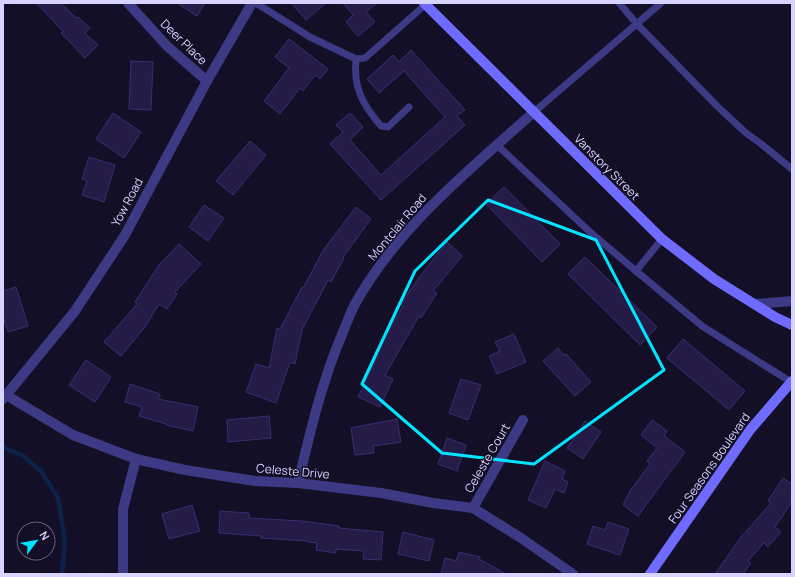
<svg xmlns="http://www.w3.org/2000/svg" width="795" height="577" font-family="Manrope,sans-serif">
  <rect width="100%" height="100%" fill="#130f26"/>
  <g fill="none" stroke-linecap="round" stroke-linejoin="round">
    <!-- stream -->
    <path stroke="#0c2248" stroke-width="4.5" d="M3,445L7,449L22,455L41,471L58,498L65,542L62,574"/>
  </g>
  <!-- building -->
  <g fill="#241b47" stroke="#3b2d73">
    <path d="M36,3H61L76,18L78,17L90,28L85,33L98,45L85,58L61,33L63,31Z"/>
    <path d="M177,3H205L197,16Z"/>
    <path d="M291,3H326L306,20Z"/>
    <path d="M343,3H377L366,12L375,22L358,36L346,22L353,15Z"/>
    <path d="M289,39L328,69L320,79L315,75L303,91L300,88L280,114L264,101L289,68L275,57Z"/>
    <path d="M411,50L465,110L457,116L465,125L381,200L330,144L343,132L336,125L350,113L363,127L350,140L381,175L445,117L404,71L379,93L367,79L393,55L399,62Z"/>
    <path d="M131,61L153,62L151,110L129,109Z"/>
    <path d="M113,113L141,132L124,158L96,139Z"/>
    <path d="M250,141L266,155L233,195L216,181Z"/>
    <path d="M89,157L115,165L104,202L82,195L87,181L82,179Z"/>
    <path d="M504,187L560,244L542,262L486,204Z"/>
    <path d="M204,205L224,218L208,241L189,227Z"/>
    <path d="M356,207L371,219L343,257L344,258L331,282L328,280L302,330L295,364L290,362L276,403L246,392L256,364L269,368L277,328L280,329L302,287L303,288L324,249Z"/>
    <path d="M447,242L462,256L433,291L437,293L421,318L419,316L385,375L393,379L380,407L358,397L378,355L375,353L403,306L401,304L417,280Z"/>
    <path d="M179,244L201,264L175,292L177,294L167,309L159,304L145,327L121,356L104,342L137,304L135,302L159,265Z"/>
    <path d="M585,257L657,327L640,345L568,274Z"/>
    <path d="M16,287L28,326L8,332L3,317V291Z"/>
    <path d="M514,334L526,362L497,374L489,356L500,351L495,342Z"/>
    <path d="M683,339L745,391L729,410L667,358Z"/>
    <path d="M558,348L564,355L566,354L591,382L575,396L543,361Z"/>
    <path d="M86,360L111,377L95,402L69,385Z"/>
    <path d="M461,379L481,385L468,420L449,413Z"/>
    <path d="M130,384L160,394L158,399L198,407L193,431L166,425V424L139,416L142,407L125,402Z"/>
    <path d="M269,416L271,438L228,442L227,420Z"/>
    <path d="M397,419L401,442L373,446L374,453L355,455L351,428Z"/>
    <path d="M652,420L667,431L664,436L685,452L638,516L623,505L630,491L650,464L647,461L657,448L641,435Z"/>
    <path d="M585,421L601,432L583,459L567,448Z"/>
    <path d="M447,438L466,445L457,471L438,464Z"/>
    <path d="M545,461L565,471L562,479L568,482L564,493L555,489L546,508L528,500Z"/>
    <path d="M783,478L792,484V502L775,527L781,532L768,547L764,543L748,561L751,563L743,574H715L741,537L771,503L768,501Z"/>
    <path d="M192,505L200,531L169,539L162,514Z"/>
    <path d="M220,511L249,513V518L302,521L339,526V528L383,532L381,560L363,559L364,551L336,549V553L316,550L317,543L308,542V541L261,538L262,536L219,533Z"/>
    <path d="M608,522L629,529L620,555L587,544L593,526L605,530Z"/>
    <path d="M403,532L434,540L429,561L398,554Z"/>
    <path d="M459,552L480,557L479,559L506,574H441L445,558L456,561Z"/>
  </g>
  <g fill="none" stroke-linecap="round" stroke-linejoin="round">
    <!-- lane -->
    <g stroke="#3d3a85" stroke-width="7">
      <path d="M256,3L310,37L356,59L365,58L425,5"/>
      <path d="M619,3L637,24L718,107L746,133L760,143L792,169"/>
      <path d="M356,59C353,88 363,105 381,126L388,127L409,107"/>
      <path d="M534,112L661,3"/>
      <path d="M497,145L590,232L636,271L662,239"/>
      <path d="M636,271L702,326L791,382"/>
    </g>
    <!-- street -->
    <g stroke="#3d3a85" stroke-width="10">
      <path d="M128,3L167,46L207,81"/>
      <path d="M755,304L792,301"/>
      <path d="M6,395L73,435L136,459L185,470L255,481L298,483L381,493L433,503L473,508L521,538L573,574"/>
      <path d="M3,399L75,311L125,235L207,81L252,3"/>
      <path d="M298,483C310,432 322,381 343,332C347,323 350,313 355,304C398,227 469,170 534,112"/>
      <path d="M473,508L523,420"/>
      <path d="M123,574V509L136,459"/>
    </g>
    <!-- secondary -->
    <g stroke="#6f6bff" stroke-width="10">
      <path d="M424,3L662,239L714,279L775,317L792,325"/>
      <path d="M650,574L750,430L792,381"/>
    </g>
  </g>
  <!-- marked area -->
  <path fill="none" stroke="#00e5ff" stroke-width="3" stroke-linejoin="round" d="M488,200L596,240L664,370L534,464L442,453L362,384L415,271Z"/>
  <g text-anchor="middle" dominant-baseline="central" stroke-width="3" stroke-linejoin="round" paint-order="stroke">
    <!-- street labels -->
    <g font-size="12" fill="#d9d4ff" stroke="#130f26">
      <text transform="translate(184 42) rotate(44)">Deer Place</text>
      <text transform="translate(607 167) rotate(45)">Vanstory Street</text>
      <text transform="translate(127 202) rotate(-62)">Yow Road</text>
      <text transform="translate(397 227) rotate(-50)">Montclair Road</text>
      <text transform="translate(487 458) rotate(-60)">Celeste Court</text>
      <text transform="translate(709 468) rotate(-55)">Four Seasons Boulevard</text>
      <text transform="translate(293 471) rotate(5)">Celeste Drive</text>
    </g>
  </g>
  <!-- border -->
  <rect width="795" height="577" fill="none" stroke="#d9d4ff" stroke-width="8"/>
  <!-- north arrow -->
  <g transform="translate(36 541) rotate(58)"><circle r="19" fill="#130f26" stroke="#625e7d"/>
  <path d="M0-3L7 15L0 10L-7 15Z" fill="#00e5ff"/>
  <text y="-6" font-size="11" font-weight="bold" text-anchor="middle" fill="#d9d4ff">N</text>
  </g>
</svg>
